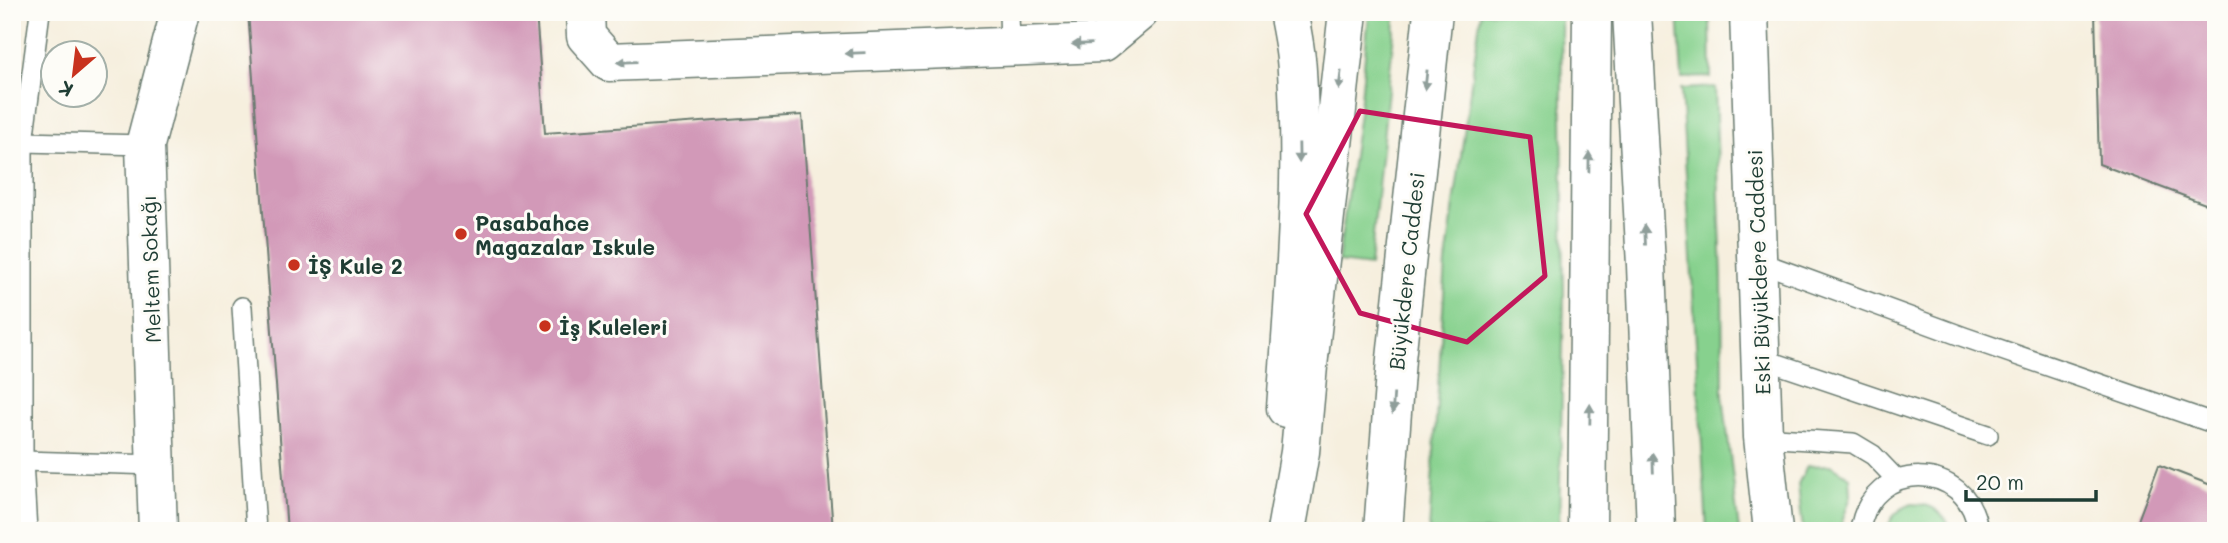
<svg xmlns="http://www.w3.org/2000/svg" width="2228" height="543" font-family="Mali,sans-serif">
  <rect width="100%" height="100%" fill="#fdfcf7"/>
  <filter id="ink" filterUnits="userSpaceOnUse"><feTurbulence type="fractalNoise" baseFrequency=".0143" numOctaves="2"/><feDisplacementMap in="SourceGraphic" scale="14" xChannelSelector="R" yChannelSelector="G"/><feConvolveMatrix kernelMatrix="1 2 1 2 8 2 1 2 1" color-interpolation-filters="sRGB"/></filter>
  <filter id="wash" filterUnits="userSpaceOnUse"><feTurbulence type="fractalNoise" baseFrequency=".00686" numOctaves="4" result="noise"/><feDisplacementMap in="SourceGraphic" scale="28" xChannelSelector="R" yChannelSelector="G"/><feGaussianBlur stdDeviation="1.57" result="paint"/><feColorMatrix in="noise" values="0 0 0 0 0 0 0 0 0 0 0 0 0 0 0 0 0 1.4 0 .05"/><feComposite in="paint" operator="in"/></filter>
  <g filter="url(#wash)">
    <rect width="100%" height="100%" fill="#f6efde"/>
    <!-- green -->
    <g fill="#87d18e" stroke="#538761" stroke-width="2">
      <path d="M1369,12H1396L1370,266L1338,262L1361,98Z"/>
      <path d="M1481,12H1561L1564,297L1559,531H1429L1446,262Z"/>
      <path d="M1678,12H1710L1711,77L1682,78Z"/>
      <path d="M1715,87L1722,278L1723,395L1739,531H1707L1681,89Z"/>
      <path d="M1831,465L1850,477L1851,496L1839,531H1803L1798,484L1807,466Z"/>
      <path d="M1912,504C1932,504 1945,511 1950,531H1887C1890,516 1899,509 1912,504Z"/>
    </g>
    <g id="blocks">
      <!-- building -->
      <g fill="#d299b8">
        <path d="M248,12H536L545,133L802,115L833,531H287Z"/>
        <path d="M2095,12H2216V208L2099,164Z"/>
        <path d="M2159,465L2216,487V531H2134Z"/>
      </g>
    </g>
  </g>
  <g filter="url(#ink)">
    <use href="#blocks" fill-opacity="0" stroke="#6a7b70" stroke-width="2"/>
    <g fill="none" stroke-linecap="round" stroke-linejoin="round">
      <!-- service casing -->
      <g stroke="#6a7b70" stroke-width="22">
        <g id="service">
          <path d="M1009,12L1010,47"/>
          <path d="M23,142L145,145"/>
          <path d="M1757,261L1964,337L2216,424"/>
          <path d="M242,307L256,531"/>
          <path d="M1760,358L1988,435"/>
          <path d="M1763,437L1853,443L1873,455L1896,479"/>
          <path d="M23,461L156,465"/>
          <path d="M27,531L23,461V142L40,12"/>
          <path d="M1860,531C1869,458 1970,459 1978,531"/>
        </g>
      </g>
      <!-- minor casing -->
      <g stroke="#6a7b70" stroke-width="41">
        <g id="minor">
          <path d="M585,12L586,36L609,62L1102,43L1139,12"/>
          <path d="M158,531L145,145L180,12"/>
        </g>
      </g>
      <!-- tertiary casing -->
      <g stroke="#6a7b70" stroke-width="41">
        <g id="tertiary">
          <path d="M1749,12L1763,437L1773,531"/>
          <path d="M1286,408C1294,296 1304,183 1297,71C1296,51 1292,31 1288,12"/>
        </g>
      </g>
      <!-- primary casing -->
      <g stroke="#6a7b70" stroke-width="41">
        <g id="primary">
          <path d="M1632,12L1646,265L1656,531"/>
          <path d="M1383,531L1396,359L1433,12"/>
        </g>
      </g>
      <!-- motorway casing -->
      <g stroke="#6a7b70" stroke-width="41">
        <g id="motorway">
          <path d="M1286,531L1300,452L1308,366L1348,12"/>
          <path d="M1587,531L1592,12"/>
        </g>
      </g>
      <!-- service -->
      <use href="#service" stroke="#fff" stroke-width="19"/>
      <!-- minor -->
      <use href="#minor" stroke="#fff" stroke-width="38"/>
      <!-- tertiary -->
      <use href="#tertiary" stroke="#fff" stroke-width="38"/>
      <!-- primary -->
      <use href="#primary" stroke="#fff" stroke-width="38"/>
      <!-- motorway -->
      <use href="#motorway" stroke="#fff" stroke-width="38"/>
    </g>
    <!-- one-way arrows -->
    <defs><path id="oneway-solid" d="M-6-.8H1V-3.2L6.5 0L1 3.2V.8H-6Z" transform="scale(1.75)"/></defs>
    <g fill="#8f9e9a">
      <use href="#oneway-solid" transform="translate(1082 44) rotate(178)"/>
      <use href="#oneway-solid" transform="translate(855 53) rotate(178)"/>
      <use href="#oneway-solid" transform="translate(627 62) rotate(178)"/>
      <use href="#oneway-solid" transform="translate(1340 80) rotate(97)"/>
      <use href="#oneway-solid" transform="translate(1426 80) rotate(96)"/>
      <use href="#oneway-solid" transform="translate(1299 153) rotate(89)"/>
      <use href="#oneway-solid" transform="translate(1589 162) rotate(-89)"/>
      <use href="#oneway-solid" transform="translate(1645 235) rotate(-93)"/>
      <use href="#oneway-solid" transform="translate(1393 404) rotate(94)"/>
      <use href="#oneway-solid" transform="translate(1590 414) rotate(-89)"/>
      <use href="#oneway-solid" transform="translate(1653 463) rotate(-92)"/>
    </g>
  </g>
  <!-- marked area -->
  <path fill="none" stroke="#c2185b" stroke-width="5" stroke-linejoin="round" d="M1360,111L1530,137L1545,276L1467,342L1360,313L1306,214Z"/>
  <!-- markers -->
  <g fill="#c8321e" stroke="#fdfcf7" stroke-width="2.5">
    <circle cx="461" cy="234" r="7"/>
    <circle cx="294" cy="265" r="7"/>
    <circle cx="545" cy="326" r="7"/>
  </g>
  <g text-anchor="middle" dominant-baseline="central" stroke-width="6" stroke-linejoin="round" paint-order="stroke">
    <!-- poi labels -->
    <g font-size="21" font-weight="bold" fill="#1f3d34" stroke="#fdfcf7" text-anchor="start">
      <text x="475" y="222">Pasabahce<tspan x="475" dy="24">Magazalar Iskule</tspan></text>
      <text x="308" y="265">İŞ Kule 2</text>
      <text x="559" y="326">İş Kuleleri</text>
    </g>
    <!-- street labels -->
    <g font-size="21" fill="#1f3d34" stroke="#fdfcf7">
      <text transform="translate(150 269) rotate(-92)">Meltem Sokağı</text>
      <text transform="translate(1406 271) rotate(-84)">Büyükdere Caddesi</text>
      <text transform="translate(1758 272) rotate(-92)">Eski Büyükdere Caddesi</text>
    </g>
  </g>
  <!-- margin -->
  <rect width="2228" height="543" fill="none" stroke="#fdfcf7" stroke-width="42"/>
  <!-- north arrow -->
  <g transform="translate(74 74) rotate(208)"><circle r="33" fill="#fdfcf7" stroke="#a4b0a9" stroke-width="2"/>
  <path d="M0-5L12 26L0 18L-12 26Z" fill="#c8321e"/>
  <text y="-10" font-size="19" font-weight="bold" text-anchor="middle" fill="#1f3d34">K</text>
  </g>
  <!-- scale -->
  <path d="M1966 490v10h130v-10" fill="none" stroke="#1f3d34" stroke-width="3.5"/>
  <text x="1976" y="490" font-size="21" fill="#1f3d34" stroke="#fdfcf7" stroke-width="5" paint-order="stroke">20 m</text>
</svg>
